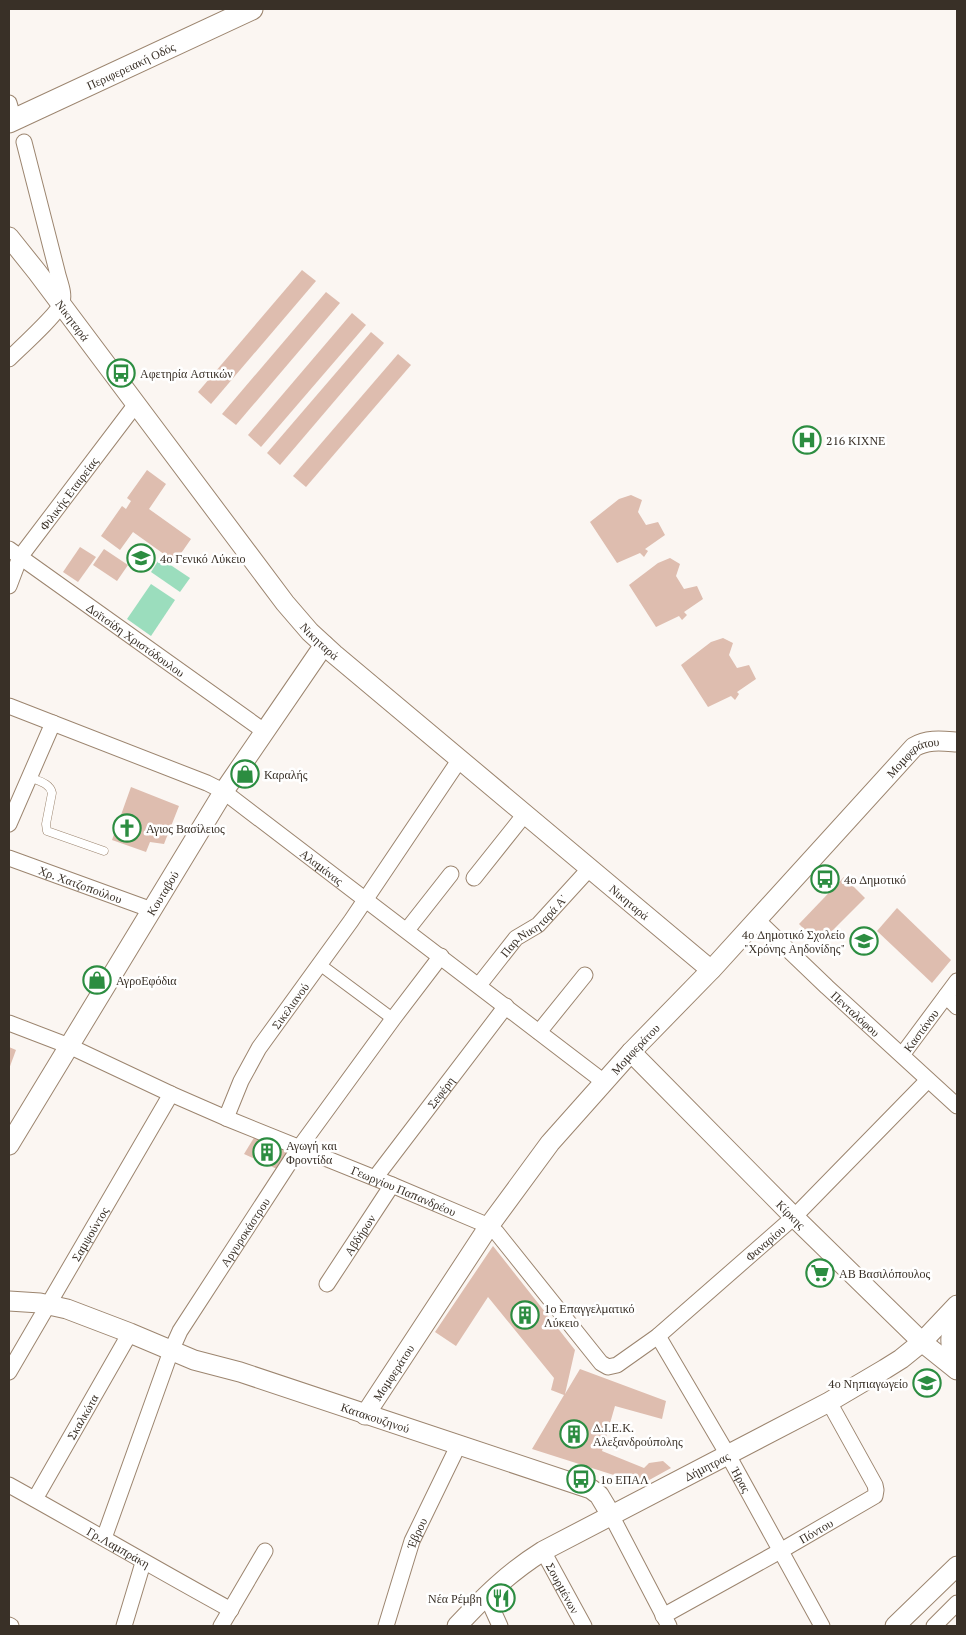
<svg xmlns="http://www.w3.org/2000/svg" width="966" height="1635" font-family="'PT Serif',serif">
  <rect width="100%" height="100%" fill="#fbf6f2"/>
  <!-- green -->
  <g fill="#9bddbd">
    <path d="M160,558L190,578L180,592L151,572Z"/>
    <path d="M151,584L175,600L151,636L127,619Z"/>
  </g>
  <!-- building -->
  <g fill="#debdaf">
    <path d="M302,270L316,281L211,404L198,392Z"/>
    <path d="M326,292L340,303L236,425L222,414Z"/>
    <path d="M352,313L366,325L261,447L248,435Z"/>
    <path d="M371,332L384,343L280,465L267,453Z"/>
    <path d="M398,354L411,365L306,487L293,476Z"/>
    <path d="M147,470L166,484L149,509L191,539L175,562L133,532L120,550L101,536L122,506L126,509L131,501L127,498Z"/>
    <path d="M631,495L642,500L638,512L646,525L658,522L665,535L645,549L648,551L644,557L640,553L617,563L590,522L619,499Z"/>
    <path d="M80,547L96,557L78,582L63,572Z"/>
    <path d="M104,549L128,565L117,581L93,565Z"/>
    <path d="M670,558L680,564L676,576L684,589L697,586L703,599L684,612L687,615L682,620L679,616L656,627L629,585L658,563Z"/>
    <path d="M723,638L733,643L729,655L737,668L749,665L756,679L737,692L739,694L735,700L731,696L708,707L681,665L711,642Z"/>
    <path d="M131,787L179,806L164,844L150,842L146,852L112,840Z"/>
    <path d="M844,877L865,898L819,944L799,924Z"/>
    <path d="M897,908L951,960L932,983L877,931Z"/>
    <path d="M9,1047L16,1050L9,1069Z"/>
    <path d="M255,1136L290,1150L277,1169L244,1154Z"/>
    <path d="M493,1246L575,1350L565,1394L580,1369L666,1401L662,1419L615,1406L602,1451L644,1468L649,1463L663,1461L671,1468L642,1484L532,1449L564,1395L551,1390L554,1378L488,1297L456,1346L435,1332Z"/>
  </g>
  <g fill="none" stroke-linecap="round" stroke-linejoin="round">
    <!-- service casing -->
    <g stroke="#9c856f" stroke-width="9">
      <path id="service" d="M29,777C38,781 50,783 52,793L46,824L47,831L104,851"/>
    </g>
    <!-- pedestrian casing -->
    <g stroke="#9c856f" stroke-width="13">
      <path id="pedestrian" d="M319,964L393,1019"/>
    </g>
    <!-- minor casing -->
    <g stroke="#9c856f" stroke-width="17">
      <g id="minor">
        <path d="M9,103L14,120"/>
        <path d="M9,359C19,349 59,313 62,302C65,293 59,281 57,271L24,142"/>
        <path id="s1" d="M9,549L264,731"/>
        <path id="s2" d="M9,586L20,557L136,404"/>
        <path id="s3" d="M9,706L207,783L223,791L604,1082"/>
        <path d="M9,824L53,723"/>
        <path id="s4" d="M9,858L152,910"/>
        <path d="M474,878L525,814"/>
        <path id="s5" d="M757,920L827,987L957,1106"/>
        <path d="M407,930L451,874"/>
        <path id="s6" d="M479,985L516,938L538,925L590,868"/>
        <path d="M946,996L957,1007"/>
        <path id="s7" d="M9,1023L69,1046L171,1094L226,1118L392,1185L489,1226L497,1233L601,1363L608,1367L617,1365L658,1336L794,1217L928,1080"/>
        <path d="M539,1032L585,975"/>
        <path id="s8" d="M902,1055L957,981"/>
        <path id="s9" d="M226,1118L241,1081L259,1048L351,921L460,759"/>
        <path id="s10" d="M375,1178L506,1006"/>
        <path id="s11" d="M327,1284L392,1185"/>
        <path id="s12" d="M658,1336L728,1455L822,1626"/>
        <path id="s13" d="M9,1372L171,1094"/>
        <path id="s14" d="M9,1485C83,1526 156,1569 231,1610"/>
        <path id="s15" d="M35,1499L130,1333"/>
        <path d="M611,1515L669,1626"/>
        <path id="s16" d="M104,1538L171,1351L180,1331L299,1148L393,1019L441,956"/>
        <path id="s17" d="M543,1551L584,1626"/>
        <path d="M486,1595L500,1626"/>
        <path id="s18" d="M663,1616L782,1550L875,1496L876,1490L875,1485L829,1402"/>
        <path d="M9,1625L11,1626"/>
        <path d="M124,1626L143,1563"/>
        <path d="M221,1626L265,1551"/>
        <path id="s19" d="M386,1626L412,1541L459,1444"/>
        <path d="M934,1626L957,1603"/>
      </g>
    </g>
    <!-- tertiary casing -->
    <g stroke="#9c856f" stroke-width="21">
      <g id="tertiary">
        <path id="s20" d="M9,237L37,272L285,603L310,632L334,654L711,970"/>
        <path id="s21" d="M631,1052L794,1217L922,1342L957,1370"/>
        <path id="s22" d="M9,1145L224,791L324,645"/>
        <path id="s23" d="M9,1301L40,1303L67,1309L130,1333L194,1360L240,1372L591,1489L599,1495L611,1515"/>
        <path d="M956,1369C948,1343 950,1334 957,1308"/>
        <path id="s24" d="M365,1415L489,1226L550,1143L631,1052L713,968L914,747C928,739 942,741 957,742"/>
        <path id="s25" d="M457,1626C485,1596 508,1573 543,1551L829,1402L885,1369L901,1359L922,1342L957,1305"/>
        <path d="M895,1626L957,1566"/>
      </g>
    </g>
    <!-- secondary casing -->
    <g stroke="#9c856f" stroke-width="23">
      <g id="secondary">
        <path id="s26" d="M9,122L252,9"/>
      </g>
    </g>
    <!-- service -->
    <use href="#service" stroke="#fff" stroke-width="8"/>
    <!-- pedestrian -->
    <use href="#pedestrian" stroke="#fff" stroke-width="11"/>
    <!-- minor -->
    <use href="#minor" stroke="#fff" stroke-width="15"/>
    <!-- tertiary -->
    <use href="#tertiary" stroke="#fff" stroke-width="19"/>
    <!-- secondary -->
    <use href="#secondary" stroke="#fff" stroke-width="21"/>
  </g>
  <!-- icons -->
  <defs>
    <g id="bus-ring" transform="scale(1.4375)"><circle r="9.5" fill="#fff" stroke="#2c8d41" stroke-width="1.5"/><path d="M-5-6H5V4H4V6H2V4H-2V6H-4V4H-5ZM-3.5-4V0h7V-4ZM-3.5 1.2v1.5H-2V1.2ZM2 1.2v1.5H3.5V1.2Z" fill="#2c8d41"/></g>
    <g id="hospital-ring" transform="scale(1.4375)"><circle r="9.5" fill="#fff" stroke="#2c8d41" stroke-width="1.5"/><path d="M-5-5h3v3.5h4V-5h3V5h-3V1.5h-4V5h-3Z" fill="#2c8d41"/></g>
    <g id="school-ring" transform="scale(1.4375)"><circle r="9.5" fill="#fff" stroke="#2c8d41" stroke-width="1.5"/><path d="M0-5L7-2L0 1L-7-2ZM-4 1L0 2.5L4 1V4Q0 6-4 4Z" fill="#2c8d41"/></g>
    <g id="shop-ring" transform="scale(1.4375)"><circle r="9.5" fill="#fff" stroke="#2c8d41" stroke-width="1.5"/><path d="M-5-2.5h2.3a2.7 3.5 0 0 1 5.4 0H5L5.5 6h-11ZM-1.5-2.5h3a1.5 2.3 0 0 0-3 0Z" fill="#2c8d41"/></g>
    <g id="church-ring" transform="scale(1.4375)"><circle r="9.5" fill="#fff" stroke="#2c8d41" stroke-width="1.5"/><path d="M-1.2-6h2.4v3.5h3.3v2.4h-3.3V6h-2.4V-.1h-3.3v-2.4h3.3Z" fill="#2c8d41"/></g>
    <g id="building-ring" transform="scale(1.4375)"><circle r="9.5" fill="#fff" stroke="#2c8d41" stroke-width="1.5"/><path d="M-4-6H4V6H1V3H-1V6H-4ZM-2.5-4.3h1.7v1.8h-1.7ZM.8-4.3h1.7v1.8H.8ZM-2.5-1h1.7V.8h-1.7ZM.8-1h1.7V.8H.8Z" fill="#2c8d41"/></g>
    <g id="supermarket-ring" transform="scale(1.4375)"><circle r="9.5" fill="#fff" stroke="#2c8d41" stroke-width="1.5"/><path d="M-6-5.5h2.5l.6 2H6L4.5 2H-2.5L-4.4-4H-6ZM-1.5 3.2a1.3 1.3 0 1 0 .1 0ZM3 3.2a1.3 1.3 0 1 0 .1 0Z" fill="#2c8d41"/></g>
    <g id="restaurant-ring" transform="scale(1.4375)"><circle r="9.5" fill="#fff" stroke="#2c8d41" stroke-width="1.5"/><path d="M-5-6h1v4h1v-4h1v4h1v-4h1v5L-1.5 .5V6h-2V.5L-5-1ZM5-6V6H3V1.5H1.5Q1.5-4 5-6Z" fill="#2c8d41"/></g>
  </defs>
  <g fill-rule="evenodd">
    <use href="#bus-ring" x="121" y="373"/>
    <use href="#hospital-ring" x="807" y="440"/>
    <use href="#school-ring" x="141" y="558"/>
    <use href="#shop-ring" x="245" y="774"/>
    <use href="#church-ring" x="127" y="828"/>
    <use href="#bus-ring" x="825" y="879"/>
    <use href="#school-ring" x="864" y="941"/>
    <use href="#shop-ring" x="97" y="980"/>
    <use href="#building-ring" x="267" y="1152"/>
    <use href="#supermarket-ring" x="820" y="1273"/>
    <use href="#building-ring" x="525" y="1315"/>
    <use href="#school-ring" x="927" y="1383"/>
    <use href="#building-ring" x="574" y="1434"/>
    <use href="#bus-ring" x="581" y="1479"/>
    <use href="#restaurant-ring" x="501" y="1598"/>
  </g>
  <g text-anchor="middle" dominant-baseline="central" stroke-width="5" stroke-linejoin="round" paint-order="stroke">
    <!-- street labels -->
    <g font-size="12" fill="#393027" stroke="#fff">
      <text stroke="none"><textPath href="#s26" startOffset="134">Περιφερειακή Οδός</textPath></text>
      <text stroke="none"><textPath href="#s20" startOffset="105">Νικηταρά</textPath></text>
      <text stroke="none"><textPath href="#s2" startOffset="111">Φιλικής Εταιρείας</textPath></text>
      <text stroke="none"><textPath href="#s1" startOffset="156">Δοϊτσίδη Χριστόδουλου</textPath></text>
      <text stroke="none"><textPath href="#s20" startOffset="510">Νικηταρά</textPath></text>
      <text stroke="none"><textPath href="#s24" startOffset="861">Μομφεράτου</textPath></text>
      <text stroke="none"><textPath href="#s3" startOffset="355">Αλαμάνας</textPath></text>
      <text stroke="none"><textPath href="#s4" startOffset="76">Χρ. Χατζοπούλου</textPath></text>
      <text stroke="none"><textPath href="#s22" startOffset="295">Κουταβού</textPath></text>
      <text stroke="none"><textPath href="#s20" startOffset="915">Νικηταρά</textPath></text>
      <text stroke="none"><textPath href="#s6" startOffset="81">Παρ.Νικηταρά Α'</textPath></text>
      <text stroke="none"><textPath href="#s9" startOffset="130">Σικελιανού</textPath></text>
      <text stroke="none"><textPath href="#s5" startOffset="136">Πενταλόφου</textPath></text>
      <text stroke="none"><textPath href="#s8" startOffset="31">Καστάνου</textPath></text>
      <text stroke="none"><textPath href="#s24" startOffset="456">Μομφεράτου</textPath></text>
      <text stroke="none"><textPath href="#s10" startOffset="108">Σεφέρη</textPath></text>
      <text stroke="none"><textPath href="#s7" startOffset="429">Γεωργίου Παπανδρέου</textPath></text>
      <text stroke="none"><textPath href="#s21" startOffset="228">Κίρκης</textPath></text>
      <text stroke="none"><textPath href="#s16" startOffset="339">Αργυροκάστρου</textPath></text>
      <text stroke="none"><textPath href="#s13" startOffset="160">Σαμψούντος</textPath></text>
      <text stroke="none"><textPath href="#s11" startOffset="59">Αβδήρων</textPath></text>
      <text stroke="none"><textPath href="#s7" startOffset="908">Φαναρίου</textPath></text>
      <text stroke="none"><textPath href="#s24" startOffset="51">Μομφεράτου</textPath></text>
      <text stroke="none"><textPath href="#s15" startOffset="95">Σκαλκώτα</textPath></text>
      <text stroke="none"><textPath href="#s23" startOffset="386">Κατακουζηνού</textPath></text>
      <text stroke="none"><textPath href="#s25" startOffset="299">Δήμητρας</textPath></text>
      <text stroke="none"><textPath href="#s12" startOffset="166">Ήρας</textPath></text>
      <text stroke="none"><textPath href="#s18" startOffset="175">Πόντου</textPath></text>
      <text stroke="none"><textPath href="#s19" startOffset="98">Έβρου</textPath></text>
      <text stroke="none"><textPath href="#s14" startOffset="126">Γρ.Λαμπράκη</textPath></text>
      <text stroke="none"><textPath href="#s17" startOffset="42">Σουρμένων</textPath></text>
    </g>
    <!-- poi labels -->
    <g font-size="12" fill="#393027" stroke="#fff" text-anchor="start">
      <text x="140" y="373">Αφετηρία Αστικών</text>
      <text x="826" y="440">216 ΚΙΧΝΕ</text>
      <text x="160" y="558">4ο Γενικό Λύκειο</text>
      <text x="264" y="774">Καραλής</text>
      <text x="146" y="828">Αγιος Βασίλειος</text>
      <text x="844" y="879">4ο Δημοτικό</text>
      <text x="845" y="934" text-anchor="end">4ο Δημοτικό Σχολείο<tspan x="845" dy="14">"Χρόνης Αηδονίδης"</tspan></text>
      <text x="116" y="980">ΑγροΕφόδια</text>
      <text x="286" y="1145">Αγωγή και<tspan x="286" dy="14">Φροντίδα</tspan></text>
      <text x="839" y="1273">ΑΒ Βασιλόπουλος</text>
      <text x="544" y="1308">1ο Επαγγελματικό<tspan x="544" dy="14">Λύκειο</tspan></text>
      <text x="908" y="1383" text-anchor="end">4ο Νηπιαγωγείο</text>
      <text x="593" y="1427">Δ.Ι.Ε.Κ.<tspan x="593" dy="14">Αλεξανδρούπολης</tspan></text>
      <text x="600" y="1479">1ο ΕΠΑΛ</text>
      <text x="482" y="1598" text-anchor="end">Νέα Ρέμβη</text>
    </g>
  </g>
  <!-- border -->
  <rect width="966" height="1635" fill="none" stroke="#393027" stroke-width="20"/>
</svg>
